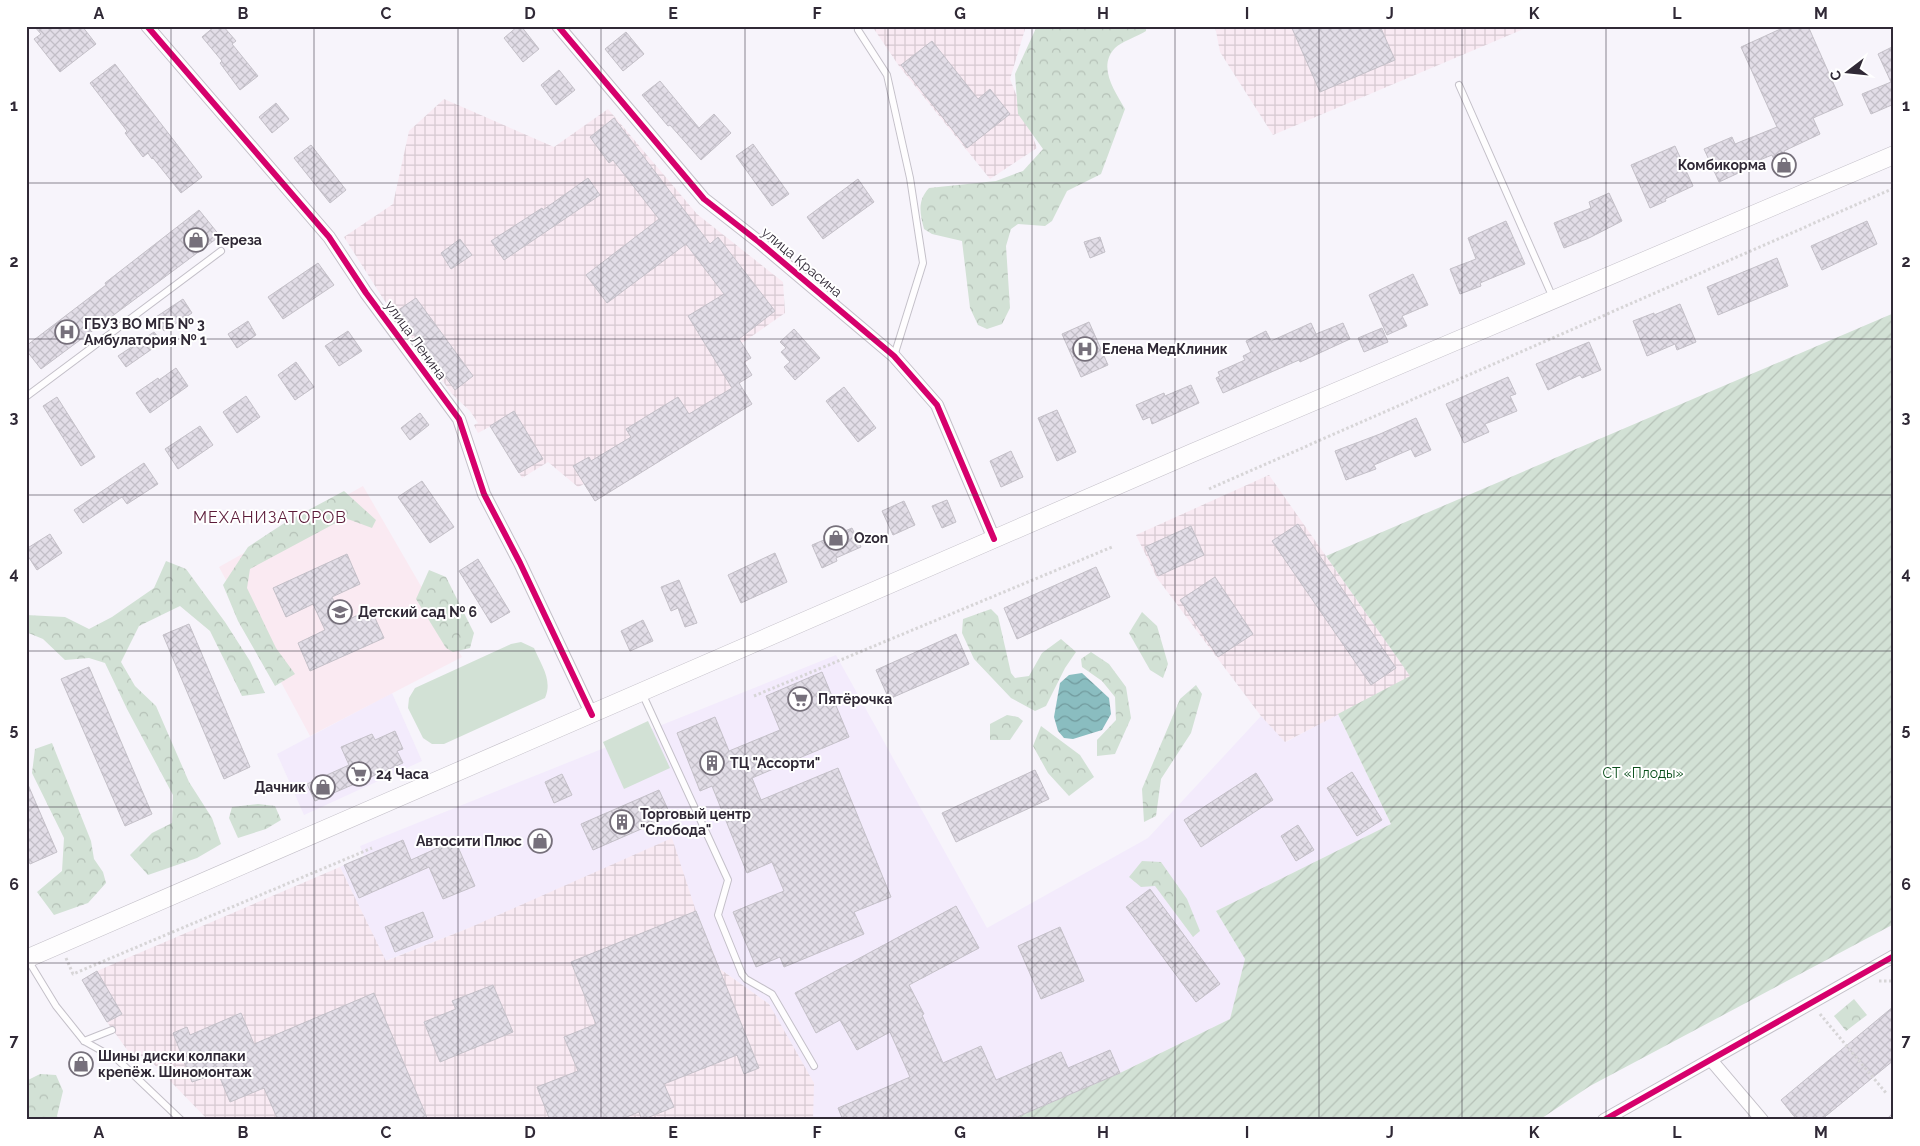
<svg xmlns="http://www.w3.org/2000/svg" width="1920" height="1146" font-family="Raleway,sans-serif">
  <defs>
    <pattern id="industrial-grid" width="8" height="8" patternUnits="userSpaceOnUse" patternTransform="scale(1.25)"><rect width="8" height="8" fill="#f9eaf3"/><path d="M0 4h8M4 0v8" fill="none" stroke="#d6c9d1"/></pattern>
    <pattern id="forest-crowns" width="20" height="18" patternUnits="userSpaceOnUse" patternTransform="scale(1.25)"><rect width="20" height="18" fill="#d2e1d5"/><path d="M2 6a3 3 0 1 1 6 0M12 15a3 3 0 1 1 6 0" fill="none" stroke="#b5c1b7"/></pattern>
    <pattern id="garden-furrows" width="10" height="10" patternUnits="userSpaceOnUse" patternTransform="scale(1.25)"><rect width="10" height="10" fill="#d2e1d5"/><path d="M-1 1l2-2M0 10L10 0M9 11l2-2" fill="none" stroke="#b5c1b7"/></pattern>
    <pattern id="water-waves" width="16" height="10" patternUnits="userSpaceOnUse" patternTransform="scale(1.25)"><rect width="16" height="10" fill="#8abdc0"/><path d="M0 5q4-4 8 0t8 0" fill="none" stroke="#719a9d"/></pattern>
    <pattern id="building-cross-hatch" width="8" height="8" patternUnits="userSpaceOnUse" patternTransform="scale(1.25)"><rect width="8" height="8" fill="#e2dde7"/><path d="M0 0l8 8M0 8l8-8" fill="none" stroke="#c2bec7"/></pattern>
  </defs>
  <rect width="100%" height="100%" fill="#f7f4fb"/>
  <!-- built -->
  <g fill="#f3ebfc">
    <path d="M836,655L987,928L1148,838L1261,716L1286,742L1338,714L1391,824L1216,911L1245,959L1230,1019L1120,1073L1010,1120H813L769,1004L720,969L696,911L469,928L385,961L340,867L364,856L360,846Z"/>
    <path d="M392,693L422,761L304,815L277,754Z"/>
  </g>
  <!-- industrial -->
  <g fill="url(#industrial-grid)">
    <path d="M872,26H1026L1010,79L1037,148L990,179L899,66Z"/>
    <path d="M1215,26H1531L1273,135L1220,52Z"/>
    <path d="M444,99L554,147L608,109L697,214L783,282L785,313L742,343L751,358L745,363L752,375L739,384L752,404L595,501L584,484L578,487L548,462L522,478L491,426L478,433L474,425L478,423L470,411L452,394L384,300L344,237L393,204L409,131Z"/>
    <path d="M1269,475L1411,677L1285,742L1261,716L1157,578L1136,535Z"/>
    <path d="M672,838L696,911L720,969L769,1004L814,1083L813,1120H208L145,1055L136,1062L107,1022L82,980L97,971L340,867L386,961L469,928Z"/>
  </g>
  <!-- education -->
  <path fill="#faeaf2" d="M363,486L462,657L310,736L219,567Z"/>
  <!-- grass -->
  <g fill="#d2e1d5">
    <path d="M521,642L534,648C541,665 553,680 545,698L444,744H432L423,738L408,708L409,698L415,688L511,644Z"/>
    <path d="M648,721L670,768L624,789L603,742Z"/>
  </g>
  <!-- forest -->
  <g fill="url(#forest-crowns)">
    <path d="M1037,26H1146V31C1138,36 1121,42 1115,48C1097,67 1115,91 1125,109L1101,174L1067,191L1052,221L1045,226L1018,224L1011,229L1006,246L1010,308L1002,324L987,329L978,325L970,308L962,241L932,234L924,229C920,213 917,201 929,188L996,181L1023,171L1043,149L1018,114L1015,74Z"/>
    <path d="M344,491L376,520L372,528L345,518L250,569L247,588L276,648L295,674L275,686L238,621L223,585L248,547L286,522Z"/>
    <path d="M166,561L186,569L225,622L250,661L265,693L242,696L210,631L180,606L139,626L121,662L135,686L156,706L189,782L212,818L221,844L197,858L148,875L130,855L152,833L172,823L173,795L127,709L105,663L89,658L65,660L43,639L26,632V615L65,617L89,629L112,617L154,588Z"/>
    <path d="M429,570L446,577L474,633L470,648L453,652L446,648L416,599Z"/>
    <path d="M991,609L998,616L1011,673L1015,678L1029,676L1042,653L1061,639L1076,652L1065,668L1046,706L1035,711L1011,698L974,659L962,633L963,619Z"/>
    <path d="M1142,612L1157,626L1168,664L1163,678L1150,670L1129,633Z"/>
    <path d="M1091,652L1109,664L1126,687L1131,718L1115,754L1097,756V740L1116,720L1115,697L1102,681L1082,667L1081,659Z"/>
    <path d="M1196,685L1202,694L1191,733L1161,779L1156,816L1144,822L1142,789L1180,699Z"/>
    <path d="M1007,715L1018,717L1023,721L1010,740H990V724Z"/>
    <path d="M1041,726L1080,755L1094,777L1069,796L1048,773L1033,746Z"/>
    <path d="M52,743L91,841L94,859L103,872L106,883L88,903L54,915L37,892L62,871L64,838L32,773L35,749Z"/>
    <path d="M258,804L275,806L281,820L266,829L238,838L229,818L232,807Z"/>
    <path d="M1142,861L1161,862L1187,899L1200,931L1193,937L1155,886L1141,887L1129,877Z"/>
    <path d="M1854,999L1867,1015L1846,1031L1834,1016Z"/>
    <path d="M40,1074L56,1075L63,1091L57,1116L59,1120H26V1081Z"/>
  </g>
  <!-- garden -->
  <path fill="url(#garden-furrows)" d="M1894,313V924L1590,1086L1539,1120H1010L1120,1073L1230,1019L1245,959L1216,911L1391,824L1338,714L1410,676L1326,556Z"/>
  <!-- water -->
  <path fill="url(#water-waves)" d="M1082,673L1109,698L1111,714L1102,730L1073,739L1064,738L1058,731L1054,717L1060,683L1069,675Z"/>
  <!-- building -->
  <g fill="url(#building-cross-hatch)" stroke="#c4c0c8">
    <path d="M34,26H82L96,44L60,72L34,39L41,34Z"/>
    <path d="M215,26H223L236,41L232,44L258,76L240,90L220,63L222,61L202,37Z"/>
    <path d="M518,26H521L539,49L523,62L504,38Z"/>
    <path d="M1291,26H1380L1395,60L1320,92Z"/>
    <path d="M1787,26H1808L1843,105L1813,118L1820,134L1784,151L1792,168L1780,174L1772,155L1745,166L1747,169L1719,182L1704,149L1732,137L1735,144L1777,127L1741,47Z"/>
    <path d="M626,32L644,54L623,71L605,49Z"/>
    <path d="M932,41L978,99L990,89L1010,114L967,148L901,65Z"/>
    <path d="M1894,46V104L1871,114L1862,94L1891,82L1878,54Z"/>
    <path d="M115,64L202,177L181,193L153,158L152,159L148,153L143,157L125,133L127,131L90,83Z"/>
    <path d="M559,70L575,90L556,105L541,85Z"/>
    <path d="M660,81L699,128L714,114L731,133L701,160L670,125L668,126L642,95Z"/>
    <path d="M276,103L289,119L272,133L259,117Z"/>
    <path d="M614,118L710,244L718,237L775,311L739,339L751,358L744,362L752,375L739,383L752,404L595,501L573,466L589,457L591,461L631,437L626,429L678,397L689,414L732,388L688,316L724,294L686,244L607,303L586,275L659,219L613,160L609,163L590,137Z"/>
    <path d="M753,144L789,194L772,206L736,156Z"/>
    <path d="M311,145L346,190L330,203L294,158Z"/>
    <path d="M1675,146L1693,186L1665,199L1666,201L1650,208L1631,165Z"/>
    <path d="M588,178L600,195L504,260L491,241L542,208L543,210Z"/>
    <path d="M858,179L874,202L823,239L807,217Z"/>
    <path d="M1609,193L1622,221L1589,238L1564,248L1554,223L1591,208L1589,202Z"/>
    <path d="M199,210L220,236L41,369L26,350V346L106,285L105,283Z"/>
    <path d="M1506,221L1525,264L1480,283L1481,286L1460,294L1450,269L1476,259L1468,238Z"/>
    <path d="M1867,221L1877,244L1822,270L1811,246Z"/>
    <path d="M1100,237L1105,252L1090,258L1084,242Z"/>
    <path d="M460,239L472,255L451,269L441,253Z"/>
    <path d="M1777,258L1788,286L1718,315L1707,287Z"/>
    <path d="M318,263L334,285L283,319L268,297Z"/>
    <path d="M1413,274L1428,305L1402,316L1407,326L1387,335L1369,295Z"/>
    <path d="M416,298L473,376L455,390L397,311Z"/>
    <path d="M183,299L192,313L164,331L156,317Z"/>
    <path d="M1680,304L1696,342L1677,350L1675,344L1647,356L1633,321L1654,313V315Z"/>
    <path d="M248,321L256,335L237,348L228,334Z"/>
    <path d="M1089,322L1108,365L1081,377L1062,334Z"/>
    <path d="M1311,323L1316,334L1343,323L1350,339L1300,362L1299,360L1223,393L1216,378L1220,376L1218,372L1245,360L1243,356L1251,352L1246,341L1266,331L1271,341Z"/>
    <path d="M1382,328L1388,342L1364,352L1358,338Z"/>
    <path d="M794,329L820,358L795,380L784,367L790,362L781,352L786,348L780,342Z"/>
    <path d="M348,331L362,351L339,366L325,346Z"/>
    <path d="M154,332L162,342L126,367L118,356Z"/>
    <path d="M1589,342L1601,370L1582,378L1580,375L1548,390L1536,364Z"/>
    <path d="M296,362L314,387L295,400L278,375Z"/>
    <path d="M176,368L188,386L150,413L136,393L158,378L159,380Z"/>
    <path d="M1508,377L1516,394L1510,396L1517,411L1485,424L1489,432L1464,443L1446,404Z"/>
    <path d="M1191,385L1199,403L1152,424L1150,417L1143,420L1136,405L1164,393L1165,396Z"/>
    <path d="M844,387L876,428L858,442L826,401Z"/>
    <path d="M246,396L260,417L237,433L223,412Z"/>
    <path d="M57,397L95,457L81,466L43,406Z"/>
    <path d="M1057,410L1076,452L1057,461L1038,418Z"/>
    <path d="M514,411L543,459L519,473L490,426Z"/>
    <path d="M420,413L429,425L410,440L401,428Z"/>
    <path d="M1416,418L1431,450L1415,457L1411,449L1374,465L1376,469L1346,480L1335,451L1380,434Z"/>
    <path d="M200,426L213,445L178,469L165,449Z"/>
    <path d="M1011,451L1023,477L1001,487L990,461Z"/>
    <path d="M144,463L158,484L127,504L122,497L83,523L74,510Z"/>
    <path d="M422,481L454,527L430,543L398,497Z"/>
    <path d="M947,500L956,522L942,528L932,506Z"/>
    <path d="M904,501L915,525L893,535L882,511Z"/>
    <path d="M1298,524L1396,668L1371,685L1272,541Z"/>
    <path d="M1191,526L1204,555L1158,576L1145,547Z"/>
    <path d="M852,528L861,547L836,558L837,561L822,568L812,545Z"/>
    <path d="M50,534L62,553L37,570L26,553V549Z"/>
    <path d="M775,553L787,582L741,603L728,575Z"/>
    <path d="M347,554L360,584L332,597L343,622L371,609L384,638L310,671L298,643L325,630L313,604L286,617L273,588Z"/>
    <path d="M478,559L510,612L491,623L459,571Z"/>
    <path d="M1096,567L1110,597L1017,639L1004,608Z"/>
    <path d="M1215,577L1253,634L1218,657L1180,600Z"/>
    <path d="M679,580L697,623L685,627L678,608L671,611L661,587Z"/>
    <path d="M643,620L653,641L630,651L621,631Z"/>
    <path d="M189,624L250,767L224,779L163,635Z"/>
    <path d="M956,634L969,664L889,699L876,670Z"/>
    <path d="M89,667L152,814L125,826L61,679Z"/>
    <path d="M822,672L849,737L752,778L761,800L838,768L891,897L854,912L864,934L784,967L780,957L756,967L733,912L784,891L772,862L747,873L712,786L700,791L677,733L715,717L729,751L780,730L766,696Z"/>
    <path d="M395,731L403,749L397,751L403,763L315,801L307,784L349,765L341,747L372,734L375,740Z"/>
    <path d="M1035,770L1049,799L956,842L942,813Z"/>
    <path d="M1352,772L1382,820L1357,836L1327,788Z"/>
    <path d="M1256,773L1273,800L1201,847L1184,820Z"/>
    <path d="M562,774L572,795L554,803L545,782Z"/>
    <path d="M26,780L57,852L30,864L26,855Z"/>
    <path d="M659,790L671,816L593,850L581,824Z"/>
    <path d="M1298,825L1314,850L1296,861L1281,836Z"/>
    <path d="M403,840L411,860L455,840L475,886L443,899L429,867L359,898L344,865Z"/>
    <path d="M1150,889L1220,984L1196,1002L1126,907Z"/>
    <path d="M956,906L979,948L909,985L924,1014L922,1015L943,1063L981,1046L996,1080L1061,1052L1068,1068L1110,1050L1120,1073L1010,1120H843L838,1108L910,1077L890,1032L857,1050L840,1020L816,1033L795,993Z"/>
    <path d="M696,911L759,1068L744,1074L737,1055L664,1084L674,1107L642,1120L639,1112L619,1120H550L537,1087L578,1071L564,1037L596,1024L571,962Z"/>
    <path d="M423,912L433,937L395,952L385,927Z"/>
    <path d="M1060,927L1084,981L1041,999L1018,946Z"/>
    <path d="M97,971L122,1014L107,1022L82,980Z"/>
    <path d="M493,985L513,1032L440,1062L424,1022L456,1009L452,1001Z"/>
    <path d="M374,993L428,1120H278L264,1088L230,1102L218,1073L192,1082L173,1033L187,1027L190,1035L241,1013L254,1044Z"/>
    <path d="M1894,1006V1060L1821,1120H1797L1781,1100Z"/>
  </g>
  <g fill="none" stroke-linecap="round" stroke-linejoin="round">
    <!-- service casing -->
    <g stroke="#c4c0c9" stroke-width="8">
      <g id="service">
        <path d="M858,30L887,75L910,178L923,263L894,356"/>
        <path d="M1459,85L1553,298"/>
        <path d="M26,394L27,396L221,251"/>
        <path d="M642,693L728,880L718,915L742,974L746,979L772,994L814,1066"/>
        <path d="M28,960L56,1006L84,1041L118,1060L181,1120"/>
        <path d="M84,1041L112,1030"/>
        <path d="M1891,1120L1894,1117"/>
      </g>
    </g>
    <!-- minor casing -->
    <g stroke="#c4c0c9" stroke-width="14">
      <g id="minor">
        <path d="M147,26L329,237L366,293L459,419L484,494L520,563L592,715"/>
        <path d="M558,26L704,199L759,242L894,356L937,405L994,539"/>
        <path d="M1711,1060L1762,1120"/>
        <path d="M1604,1120L1894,956"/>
      </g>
    </g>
    <!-- secondary casing -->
    <g stroke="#c4c0c9" stroke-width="19">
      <path id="secondary" d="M26,959L1192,453L1894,155"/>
    </g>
    <!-- path -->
    <g stroke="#d7d5d7" stroke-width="3" stroke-dasharray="2.5 2.5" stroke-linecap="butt">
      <path d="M1209,489L1894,188"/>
      <path d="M754,696L1112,547"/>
      <path d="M66,958L73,974L372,848"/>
      <path d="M1879,981H1894"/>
      <path d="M1820,1014L1886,1093"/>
    </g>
    <!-- service -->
    <use href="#service" stroke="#fefdfe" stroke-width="6"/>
    <!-- minor -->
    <use href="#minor" stroke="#fefdfe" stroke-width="12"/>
    <!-- secondary -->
    <use href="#secondary" stroke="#fefdfe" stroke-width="18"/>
    <!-- cycleway casing -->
    <g stroke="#fff" stroke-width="9">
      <g id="cycleway">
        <path d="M147,26L329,237L366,293L459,419L484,494L520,563L592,715"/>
        <path d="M558,26L704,199L759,242L894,356L937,405L994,539"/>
        <path d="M1604,1120L1894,956"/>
      </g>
    </g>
    <!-- cycleway -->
    <use href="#cycleway" stroke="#d6006c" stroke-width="6"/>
  </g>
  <!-- grid -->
  <path fill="none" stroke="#302936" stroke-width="1" stroke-opacity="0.55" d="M171,26V1120M314,26V1120M458,26V1120M601,26V1120M745,26V1120M888,26V1120M1032,26V1120M1175,26V1120M1319,26V1120M1462,26V1120M1606,26V1120M1749,26V1120M26,183H1894M26,339H1894M26,495H1894M26,651H1894M26,807H1894M26,963H1894"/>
  <!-- icons -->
  <defs>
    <g id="shop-ring" transform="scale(1.25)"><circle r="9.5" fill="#fff" stroke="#76707b" stroke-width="1.5"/><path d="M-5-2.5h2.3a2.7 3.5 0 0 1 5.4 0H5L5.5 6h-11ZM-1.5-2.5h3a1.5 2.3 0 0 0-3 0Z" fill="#76707b"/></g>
    <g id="hospital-ring" transform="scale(1.25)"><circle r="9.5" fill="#fff" stroke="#76707b" stroke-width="1.5"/><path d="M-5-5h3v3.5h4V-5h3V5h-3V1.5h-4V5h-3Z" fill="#76707b"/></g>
    <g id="school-ring" transform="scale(1.25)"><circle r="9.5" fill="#fff" stroke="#76707b" stroke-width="1.5"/><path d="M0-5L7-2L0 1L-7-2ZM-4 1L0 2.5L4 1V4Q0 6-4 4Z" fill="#76707b"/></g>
    <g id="supermarket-ring" transform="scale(1.25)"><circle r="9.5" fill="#fff" stroke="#76707b" stroke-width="1.5"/><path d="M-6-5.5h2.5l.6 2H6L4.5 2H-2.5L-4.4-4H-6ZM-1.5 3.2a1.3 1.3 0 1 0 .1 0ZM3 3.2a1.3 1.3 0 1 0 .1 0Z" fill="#76707b"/></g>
    <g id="building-ring" transform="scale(1.25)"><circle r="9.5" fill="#fff" stroke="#76707b" stroke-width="1.5"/><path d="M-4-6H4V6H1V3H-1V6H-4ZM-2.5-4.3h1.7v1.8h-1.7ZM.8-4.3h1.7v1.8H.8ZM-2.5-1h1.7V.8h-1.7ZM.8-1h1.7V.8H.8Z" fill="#76707b"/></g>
  </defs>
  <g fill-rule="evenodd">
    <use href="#shop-ring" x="1784" y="165"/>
    <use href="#shop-ring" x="196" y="240"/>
    <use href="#hospital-ring" x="67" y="332"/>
    <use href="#hospital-ring" x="1085" y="349"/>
    <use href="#shop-ring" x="836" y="538"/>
    <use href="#school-ring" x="340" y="612"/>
    <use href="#supermarket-ring" x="800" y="699"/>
    <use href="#building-ring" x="712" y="763"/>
    <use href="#supermarket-ring" x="359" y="774"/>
    <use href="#shop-ring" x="323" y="787"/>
    <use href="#building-ring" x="622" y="822"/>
    <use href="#shop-ring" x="540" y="841"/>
    <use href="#shop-ring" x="81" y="1064"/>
  </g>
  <g text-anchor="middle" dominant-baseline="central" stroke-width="4" stroke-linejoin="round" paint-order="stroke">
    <!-- poi labels -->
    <g font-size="14" font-weight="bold" fill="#302936" stroke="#fff" text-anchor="start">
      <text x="1766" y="165" text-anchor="end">Комбикорма</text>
      <text x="214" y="240">Тереза</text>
      <text x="84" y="324">ГБУЗ ВО МГБ № 3<tspan x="84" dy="16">Амбулатория № 1</tspan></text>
      <text x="1102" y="349">Елена МедКлиник</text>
      <text x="854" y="538">Ozon</text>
      <text x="358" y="612">Детский сад № 6</text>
      <text x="818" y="699">Пятёрочка</text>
      <text x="730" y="763">ТЦ "Ассорти"</text>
      <text x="376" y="774">24 Часа</text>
      <text x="306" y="787" text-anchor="end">Дачник</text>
      <text x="640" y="814">Торговый центр<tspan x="640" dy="16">"Слобода"</tspan></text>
      <text x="522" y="841" text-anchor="end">Автосити Плюс</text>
      <text x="98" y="1056">Шины диски колпаки<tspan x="98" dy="16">крепёж. Шиномонтаж</tspan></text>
    </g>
    <!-- street labels -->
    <g font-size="14" fill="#302936" stroke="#fff">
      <text transform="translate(802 262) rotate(40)">улица Красина</text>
      <text transform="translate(416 340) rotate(54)">улица Ленина</text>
    </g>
    <!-- park labels -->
    <g font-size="14" fill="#094e1b" stroke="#fff">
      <text x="1643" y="773">СТ «Плоды»</text>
    </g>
    <!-- quarter labels -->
    <g font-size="16" letter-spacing="1" fill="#5c1b39" stroke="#fff">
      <text x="270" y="517">МЕХАНИЗАТОРОВ</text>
    </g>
  </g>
  <!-- border -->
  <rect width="1920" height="1146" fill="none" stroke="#ffffff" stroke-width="55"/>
  <!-- north arrow -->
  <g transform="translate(1848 72) rotate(254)" stroke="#ffffff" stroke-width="4" paint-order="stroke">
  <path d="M0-4L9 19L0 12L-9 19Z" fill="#302936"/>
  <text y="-8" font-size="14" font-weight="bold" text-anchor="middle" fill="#302936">С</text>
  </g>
  <rect x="28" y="28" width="1864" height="1090" fill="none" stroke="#302936" stroke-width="2"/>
  <g font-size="16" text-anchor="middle" font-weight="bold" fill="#302936">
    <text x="99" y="19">A</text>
    <text x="243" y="19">B</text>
    <text x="386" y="19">C</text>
    <text x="530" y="19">D</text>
    <text x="673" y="19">E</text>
    <text x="817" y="19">F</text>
    <text x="960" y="19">G</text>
    <text x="1103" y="19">H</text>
    <text x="1247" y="19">I</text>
    <text x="1390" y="19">J</text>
    <text x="1534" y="19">K</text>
    <text x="1677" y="19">L</text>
    <text x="1821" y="19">M</text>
    <text x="14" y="111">1</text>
    <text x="1906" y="111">1</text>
    <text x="14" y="267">2</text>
    <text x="1906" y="267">2</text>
    <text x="14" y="423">3</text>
    <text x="1906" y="423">3</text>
    <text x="14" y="579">4</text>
    <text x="1906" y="579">4</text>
    <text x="14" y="735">5</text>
    <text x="1906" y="735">5</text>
    <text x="14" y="890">6</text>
    <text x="1906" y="890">6</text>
    <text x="14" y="1046">7</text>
    <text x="1906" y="1046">7</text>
    <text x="99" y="1138">A</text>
    <text x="243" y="1138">B</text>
    <text x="386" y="1138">C</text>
    <text x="530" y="1138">D</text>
    <text x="673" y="1138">E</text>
    <text x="817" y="1138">F</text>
    <text x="960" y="1138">G</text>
    <text x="1103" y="1138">H</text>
    <text x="1247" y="1138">I</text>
    <text x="1390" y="1138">J</text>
    <text x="1534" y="1138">K</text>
    <text x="1677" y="1138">L</text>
    <text x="1821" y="1138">M</text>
  </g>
</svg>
